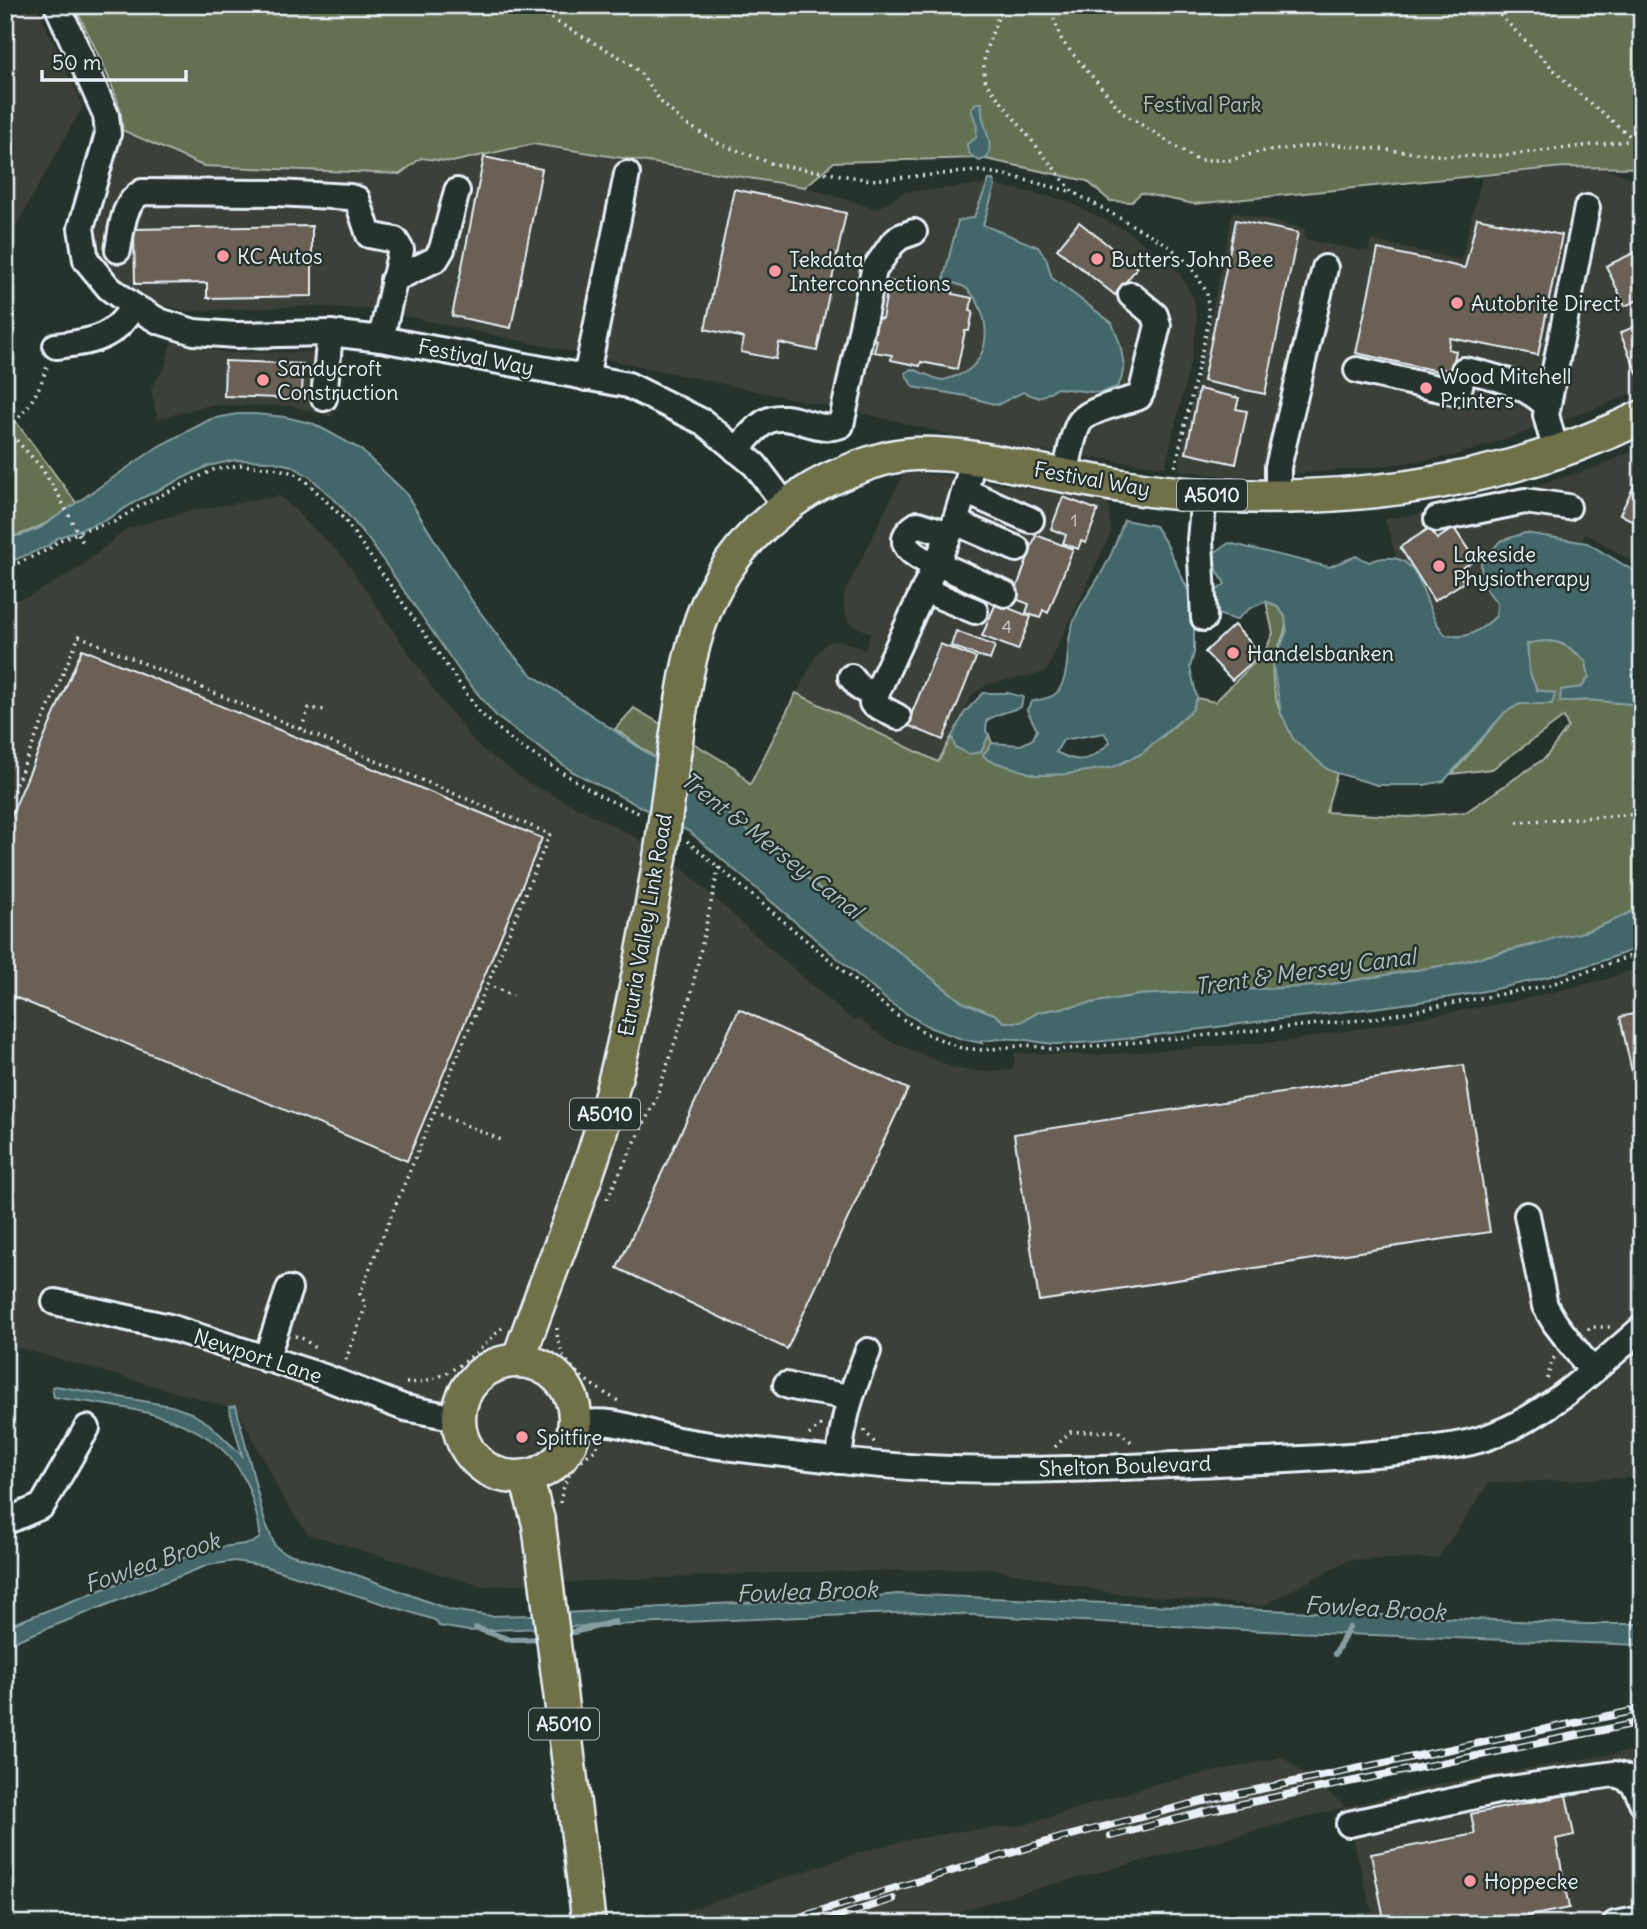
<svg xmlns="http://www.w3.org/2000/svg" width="1647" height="1929" font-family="Delius,sans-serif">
  <rect width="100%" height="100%" fill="#26332d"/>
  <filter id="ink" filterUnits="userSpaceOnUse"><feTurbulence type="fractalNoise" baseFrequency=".0143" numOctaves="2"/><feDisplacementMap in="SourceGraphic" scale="14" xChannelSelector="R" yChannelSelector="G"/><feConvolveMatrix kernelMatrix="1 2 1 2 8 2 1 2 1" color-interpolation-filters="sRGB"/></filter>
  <g filter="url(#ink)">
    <!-- built -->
    <g fill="#3b4039">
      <path d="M5,5H36L83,106L5,245Z"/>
      <path d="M122,130L203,166L399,174L421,158L452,162L533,144L805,187L876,209L905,192L991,184L1065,200L1129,232L1178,271L1194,299L1197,323L1192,355L1165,467L983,443L883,418L376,310L313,306L186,311L155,303L129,289L103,259L96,244L97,229Z"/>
      <path d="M1564,167H1592L1620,173L1642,184V389L1590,411L1454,456L1367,468L1240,478L1178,470L1233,212L1305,229L1304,239L1368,252L1371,240L1461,260L1482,177Z"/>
      <path d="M171,342L227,353L313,352L345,354L332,417L290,406L210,405L157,419L151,388L165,367Z"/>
      <path d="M1642,447V567L1585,533L1582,542L1525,533L1488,594L1497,603L1496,616L1480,631L1458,638L1445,635L1433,616L1414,574L1404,561L1397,559L1385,519L1437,511L1501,496L1600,466Z"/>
      <path d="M904,473L946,475L1108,502L1111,532L1046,672L988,684L972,695L938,763L797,693L816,655L827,643L832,641H841L865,650L871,633L850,624L844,611V594Z"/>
      <path d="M280,496L343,557L438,696L477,745L527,782L624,831L673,860L754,934L852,1020L859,1019L886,1039L954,1068L983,1072L1013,1070L1015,1053L1096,1055L1289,1041L1515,1001L1603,980L1642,967V1477L1489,1483L1438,1558L1348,1560L1263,1606L1113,1593L989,1568L745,1574L481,1586L308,1534L283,1498L236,1406L229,1407L5,1344V603L30,596L76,570L127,529L188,511Z"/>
      <path d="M1642,1749V1924H1375L1345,1807L1005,1897L922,1924H647L862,1852L903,1841L961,1831L1024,1825L1155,1784L1283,1757L1346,1807L1439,1784Z"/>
    </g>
    <!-- green -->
    <g fill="#647152" stroke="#a6b1a5" stroke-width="2">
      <path d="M74,5H1642V168L1564,167L1194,204L1141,193L1131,202L1110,201L1087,181L981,158L834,162L805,187L533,144L452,162L421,158L400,174L203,166L122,130C126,103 87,33 74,5Z"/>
      <path d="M5,407L77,504C53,519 34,533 5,538Z"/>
      <path d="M1266,601C1304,616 1277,640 1273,665C1271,677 1276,703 1281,714C1290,730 1314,753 1327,769L1337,773L1326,812L1409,817L1466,812L1545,758L1568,727L1564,717L1492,769L1452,774L1505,712L1537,690L1529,672L1527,644C1555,637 1565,642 1586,661L1589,677L1582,687L1561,702L1588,700L1642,705V906L1619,919L1581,933L1453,964L1320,986L1139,995L1039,1012L1021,1022H1004L994,1014L962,1002L866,926L681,776L615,729L634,708L735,768L750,785L796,693L938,762L952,736L955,747L981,751L989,735L992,743L984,755L988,760L1036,775L1066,774L1112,767L1141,754L1164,735L1192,710L1197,698L1215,702L1265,652L1273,633Z"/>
    </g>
    <!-- water -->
    <g fill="#436669" stroke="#859ea2" stroke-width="2" fill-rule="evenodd">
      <path d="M976,103H982C978,120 996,141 987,158L980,161C972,157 967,154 967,144L976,138L977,126L971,109Z"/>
      <path d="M989,180H993L995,186L983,225L1038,247L1046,258L1052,278L1112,323L1120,344L1124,366L1121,380L1117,387L1100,393L1057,388L1039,398L1023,392L997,405L966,396L913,387L905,373L911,369C920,371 934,379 942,380C946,380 949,378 953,377C994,367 994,313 966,288C960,284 952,283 945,281L944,277L958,221L974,217Z"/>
      <path d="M237,414H255L285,417L314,424L360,449L405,492L472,601L506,647L531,674L681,776L866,926L962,1002L994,1014L1004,1022H1021L1039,1012L1139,995L1320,986L1453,964L1542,943C1555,936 1566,936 1580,933C1602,927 1622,917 1642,906V946C1522,995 1392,1006 1264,1021C1196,1029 1128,1041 1059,1044C1046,1044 1031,1040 1017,1039C1005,1038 993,1040 981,1041L982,1043L962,1039L931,1028L907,1014L889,1002L690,832L573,772L497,717L463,676L369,540L339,504L310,477L292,466L270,461L235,460L208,466L140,499L106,520L57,538L48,546L5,564V538L22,535L40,528L159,446L211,419Z"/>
      <path d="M1124,520L1155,526L1167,545L1187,588L1194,595V653L1190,667L1197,698L1192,710L1141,754L1113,767L1066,774L1036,775L988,760L983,755L992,743L1021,745L1033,739L1037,730L1027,710L1031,702C1040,699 1053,699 1059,690C1071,671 1065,647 1072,627C1078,605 1093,589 1103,570C1113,554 1118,537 1124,520ZM1104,733L1110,742C1092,761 1080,765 1056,752L1063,740Z"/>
      <path d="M1525,533L1587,543L1634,571L1642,578V705L1588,700L1560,702L1561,690L1582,687L1589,677L1586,661C1565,642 1555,637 1527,644L1529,672L1537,690L1555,693L1552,704H1520L1505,712L1444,781L1424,785H1377L1337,773L1327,769L1293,739L1281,713L1273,666L1287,631L1285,616L1276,605L1266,601L1249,609L1236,620L1211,612V595L1225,584L1209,556L1229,543L1329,567L1356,556L1369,562C1379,558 1391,556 1401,560C1418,567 1426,601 1433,616C1436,623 1441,629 1445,635C1467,640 1480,631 1496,616L1497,603L1482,584L1481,563L1500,541Z"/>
      <path d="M983,693H1008L1023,697L1021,707L997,715L987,720L986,731L989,735L981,752L969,754L955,747L952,736L965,712Z"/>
      <path d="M56,1386L171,1406L191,1413L209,1424L242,1455L229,1407L236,1406L264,1519L275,1546L283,1552L360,1576L450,1610L491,1616L532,1615L714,1604L848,1599L897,1594L1587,1624H1642V1645L1264,1631L919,1612L469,1631L439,1626L435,1620L264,1566L235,1561L208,1565L5,1645V1627L206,1549L252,1543L260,1538C261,1526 256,1514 253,1502C231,1413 128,1409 54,1397L52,1387Z"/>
    </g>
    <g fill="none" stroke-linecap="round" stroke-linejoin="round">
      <!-- stream -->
      <g stroke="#859ea2" stroke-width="6">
        <path d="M476,1628L511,1640L544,1639"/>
        <path d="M561,1635L615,1622"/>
        <path d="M1335,1654L1349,1628"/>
      </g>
    </g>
    <!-- building -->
    <g fill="#6b6055" stroke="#e8f1f8" stroke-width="2">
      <path d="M484,157L542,169L511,328L452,316Z"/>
      <path d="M734,189L846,213L817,351L779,343L776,359L741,352L744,338L705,329Z"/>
      <path d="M1477,218L1562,235L1538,355L1450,338L1448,349L1456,351L1452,371L1443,369L1442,372L1356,353L1378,249L1465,268Z"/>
      <path d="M1236,220L1298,233L1265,394L1203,381Z"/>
      <path d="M1079,222L1137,268L1115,295L1057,249Z"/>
      <path d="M312,226V296L207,298V283L135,284L134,229Z"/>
      <path d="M1642,249V298L1625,306L1606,266Z"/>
      <path d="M906,280L953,290V294L972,298L970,311H973L969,331H965L957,369L921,362L920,366L891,360L892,355L874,352L877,340L868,338L872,317L882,319L889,281L905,284Z"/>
      <path d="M1642,323V379L1640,380L1620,333Z"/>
      <path d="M225,361L303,364L302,399L224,396Z"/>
      <path d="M1199,389L1239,398L1236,409L1247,411L1236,464L1186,453Z"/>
      <path d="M1642,470V526L1620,514Z"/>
      <path d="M1063,497L1098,510L1086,543L1081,541L1078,549L1063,543L1066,535L1051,529Z"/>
      <path d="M1430,528L1437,539L1454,528L1475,560L1457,571L1464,582L1434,601L1400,547Z"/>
      <path d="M1036,535L1073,549L1048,613L1043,610L1040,618L1026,613L1029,604L1013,598Z"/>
      <path d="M996,603L1031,617L1018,650L982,636Z"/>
      <path d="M1234,625L1261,654L1232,680L1205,652Z"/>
      <path d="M956,631L995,646L990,660L951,646Z"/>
      <path d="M940,644L976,658L943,740L907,725Z"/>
      <path d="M82,649L542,838L407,1161L5,993V830Z"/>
      <path d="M739,1009L908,1089L787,1349L617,1268Z"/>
      <path d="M1642,1012V1118L1620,1017Z"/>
      <path d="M1464,1065L1490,1232L1039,1301L1014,1134Z"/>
      <path d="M1566,1795L1574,1835L1556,1839L1569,1908L1488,1924H1385L1371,1854L1475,1834L1471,1814Z"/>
    </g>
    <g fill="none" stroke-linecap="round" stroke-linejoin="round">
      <!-- minor casing -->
      <g stroke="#e8f1f8" stroke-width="30">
        <g id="minor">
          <path d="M57,5L106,115L108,134L81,228L86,260L109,288L133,306L159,321L194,332L236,335L330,333L381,339L628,385L703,422L755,465L786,506"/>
          <path d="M118,250C122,229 122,204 142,192L277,193L350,197L357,199L369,235L395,240L401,250L381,339"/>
          <path d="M393,280L436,259L442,249L457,191"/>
          <path d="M56,346C90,342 115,339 133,306"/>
          <path d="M1357,370L1458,393L1464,370C1495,376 1525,384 1547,406"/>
          <path d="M586,378L627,174"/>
          <path d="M324,398L330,333"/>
          <path d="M736,450C745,441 754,429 765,422C789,408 817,435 841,425L874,270L892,244L900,237L914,232"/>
          <path d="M1556,452L1546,415L1587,208"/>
          <path d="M1065,475C1069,460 1071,440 1078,425C1085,409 1123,403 1139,397L1142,391L1158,325L1155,315L1131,295"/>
          <path d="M965,491L1031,520"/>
          <path d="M1204,495L1200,540L1204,618"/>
          <path d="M1278,497V467L1325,268"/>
          <path d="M1437,519L1525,501L1568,507"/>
          <path d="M955,522L1017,549"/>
          <path d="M936,563L1005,594"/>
          <path d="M935,565C916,557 888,542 918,524L949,534"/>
          <path d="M924,590L975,611"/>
          <path d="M851,677L860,688L876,696"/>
          <path d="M898,717L872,703L955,522L969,476L971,457"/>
          <path d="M1527,1215L1545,1306L1555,1323L1592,1371"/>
          <path d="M55,1302L169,1327L324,1377L405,1408L458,1418"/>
          <path d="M266,1359L289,1289"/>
          <path d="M786,1385C807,1392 828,1391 849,1398"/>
          <path d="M575,1424C620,1417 637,1432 678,1440C729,1449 781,1453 833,1460C975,1478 1118,1467 1261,1461C1310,1459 1358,1456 1406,1451C1437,1448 1469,1446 1498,1433C1553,1411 1598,1366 1642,1328"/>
          <path d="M839,1461C843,1415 851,1393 868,1351"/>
          <path d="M5,1522L42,1506L87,1428"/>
          <path d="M1349,1824L1497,1791L1614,1774C1632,1778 1636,1785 1642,1802"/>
          <path d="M1615,1924L1642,1919"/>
        </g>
      </g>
      <!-- major casing -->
      <g stroke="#e8f1f8" stroke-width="37">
        <g id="major">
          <path d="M674,754C688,661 695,582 772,518C790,502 809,489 830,479C855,468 886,455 914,454C953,452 992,461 1030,469C1087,480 1145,492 1203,495C1353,503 1506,483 1642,417"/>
          <path d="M518,1361C542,1290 572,1221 595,1150C625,1054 643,956 660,858"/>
          <circle cx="517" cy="1419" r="58"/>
          <path d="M526,1477L539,1524L589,1924"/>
        </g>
      </g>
      <!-- path -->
      <g stroke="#e8f1f8" stroke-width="3.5" stroke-dasharray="2 5" stroke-linecap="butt">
        <path d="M527,5L628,62L641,74L662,103L683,122L718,143L773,164L871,180L978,171L1001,174L1073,192"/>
        <path d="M1001,5C995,36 978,50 986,83L1073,192L1163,242L1181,256L1196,274L1207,293L1209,320L1175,468"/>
        <path d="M1049,5L1062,41L1123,113L1197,160H1231L1258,152L1329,144L1446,156H1498L1635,140L1642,148"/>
        <path d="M1490,5L1571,87L1635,140"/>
        <path d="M5,427L8,430C29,407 39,394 48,363"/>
        <path d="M7,430L40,466L59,496"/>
        <path d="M5,475L10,462L8,433"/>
        <path d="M5,569L49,549L58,541L87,529L114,522L143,504L213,470L241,465L273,468L294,473L308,483L344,519L480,713L516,744L602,797L641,814"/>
        <path d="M301,729L309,708L325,710"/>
        <path d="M5,810L79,636L550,834L379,1245L360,1294L366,1305L345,1362"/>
        <path d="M1517,822L1642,814"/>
        <path d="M687,841L896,1015L927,1034L961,1048L983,1050L1027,1045L1058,1050L1370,1019L1549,985L1642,952"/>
        <path d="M487,984L513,996"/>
        <path d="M434,1112L504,1141"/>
        <path d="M607,1199L656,1099L691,994L719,866"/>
        <path d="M557,1328C556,1365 590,1384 618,1401"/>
        <path d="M1588,1330L1591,1327H1611"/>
        <path d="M295,1336L304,1339L317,1350"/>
        <path d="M1547,1379L1553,1359L1555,1357"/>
        <path d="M406,1383C448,1382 473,1356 502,1328"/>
        <path d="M864,1430L875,1443"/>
        <path d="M809,1435L822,1424"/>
        <path d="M1055,1447L1070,1432L1118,1431L1134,1444"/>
        <path d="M560,1503C564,1477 575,1462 597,1449V1442"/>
      </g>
      <!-- minor -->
      <use href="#minor" stroke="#26332d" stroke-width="24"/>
      <!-- major -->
      <use href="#major" stroke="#6f704a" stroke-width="32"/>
      <!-- rail casing -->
      <g stroke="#e8f1f8" stroke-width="8">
        <g id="rail">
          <path d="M1111,1836L1212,1810L1642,1722"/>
          <path d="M777,1924L1060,1838L1203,1801L1642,1709"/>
          <path d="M816,1924L893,1899"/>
        </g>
      </g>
      <!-- rail -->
      <use href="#rail" stroke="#26332d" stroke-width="5" stroke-dasharray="16" stroke-linecap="butt"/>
      <!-- major-bridge casing -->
      <g stroke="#e8f1f8" stroke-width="37" stroke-linecap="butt">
        <path id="major-bridge" d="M660,858L674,754"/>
      </g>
      <!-- path-bridge -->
      <path stroke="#e8f1f8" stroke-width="3.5" stroke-dasharray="2 5" stroke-linecap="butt" d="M59,496L83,543"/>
      <!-- major-bridge -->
      <use href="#major-bridge" stroke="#6f704a" stroke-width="32"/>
    </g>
  </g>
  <!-- markers -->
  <g fill="#ff9aa2" stroke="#26332d" stroke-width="2.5">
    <circle cx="223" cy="256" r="7"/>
    <circle cx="1097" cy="259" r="7"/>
    <circle cx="775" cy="271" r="7"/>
    <circle cx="1457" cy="303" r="7"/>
    <circle cx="263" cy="380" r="7"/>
    <circle cx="1426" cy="388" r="7"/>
    <circle cx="1439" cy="566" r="7"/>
    <circle cx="1233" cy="653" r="7"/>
    <circle cx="522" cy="1437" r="7"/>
    <circle cx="1470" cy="1881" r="7"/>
  </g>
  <g text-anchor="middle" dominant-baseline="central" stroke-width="5" stroke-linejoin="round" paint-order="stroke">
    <!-- number labels -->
    <g font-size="18" fill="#c9cdcf">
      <text x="1074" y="520">1</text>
      <text x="1007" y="626">4</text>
    </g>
    <!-- shield labels -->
    <g fill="#26332d" stroke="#aeb8bb" stroke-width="2">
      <rect x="1177" y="479.5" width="70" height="31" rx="5"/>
      <rect x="570" y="1098.5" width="70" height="31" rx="5"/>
      <rect x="529" y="1708.5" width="70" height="31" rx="5"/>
    </g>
    <g font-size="19" font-weight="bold" fill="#e8f1f8">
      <text x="1212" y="495">A5010</text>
      <text x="605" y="1114">A5010</text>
      <text x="564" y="1724">A5010</text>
    </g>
    <!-- park labels -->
    <g font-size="21" fill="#b3beb6" stroke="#26332d">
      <text x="1202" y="104">Festival Park</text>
    </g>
    <!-- poi labels -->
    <g font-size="21" fill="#e8f1f8" stroke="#26332d" text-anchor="start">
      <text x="237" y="256">KC Autos</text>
      <text x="789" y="259">Tekdata<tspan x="789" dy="24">Interconnections</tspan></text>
      <text x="1111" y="259">Butters John Bee</text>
      <text x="1471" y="303">Autobrite Direct</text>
      <text x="277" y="368">Sandycroft<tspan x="277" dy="24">Construction</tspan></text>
      <text x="1440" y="376">Wood Mitchell<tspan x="1440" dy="24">Printers</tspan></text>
      <text x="1453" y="554">Lakeside<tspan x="1453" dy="24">Physiotherapy</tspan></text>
      <text x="1247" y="653">Handelsbanken</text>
      <text x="536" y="1437">Spitfire</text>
      <text x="1484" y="1881">Hoppecke</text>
    </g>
    <!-- street labels -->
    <g font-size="21" fill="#e8f1f8" stroke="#26332d">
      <text transform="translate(476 357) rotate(11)">Festival Way</text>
      <text transform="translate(1092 479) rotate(10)">Festival Way</text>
      <text transform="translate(645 925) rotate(-80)">Etruria Valley Link Road</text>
      <text transform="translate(258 1356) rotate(18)">Newport Lane</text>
      <text transform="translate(1125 1466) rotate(-2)">Shelton Boulevard</text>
    </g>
    <!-- water labels -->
    <g font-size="23" font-style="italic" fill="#aec0c6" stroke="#26332d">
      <text transform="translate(772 845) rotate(38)">Trent &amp; Mersey Canal</text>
      <text transform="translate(1305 971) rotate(-8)">Trent &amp; Mersey Canal</text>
      <text transform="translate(152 1562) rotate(-19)">Fowlea Brook</text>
      <text transform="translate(807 1591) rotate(-2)">Fowlea Brook</text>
      <text transform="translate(1375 1608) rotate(3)">Fowlea Brook</text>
    </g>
  </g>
  <!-- margin -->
  <rect width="1647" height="1929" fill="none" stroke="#26332d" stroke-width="28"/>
  <rect x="14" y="14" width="1619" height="1901" fill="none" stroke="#e8f1f8" stroke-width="2.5" filter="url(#ink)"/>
  <!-- scale -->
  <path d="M42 70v10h144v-10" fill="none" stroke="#e8f1f8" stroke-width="3.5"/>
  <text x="52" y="70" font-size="21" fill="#e8f1f8" stroke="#26332d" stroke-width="5" paint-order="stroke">50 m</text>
</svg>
